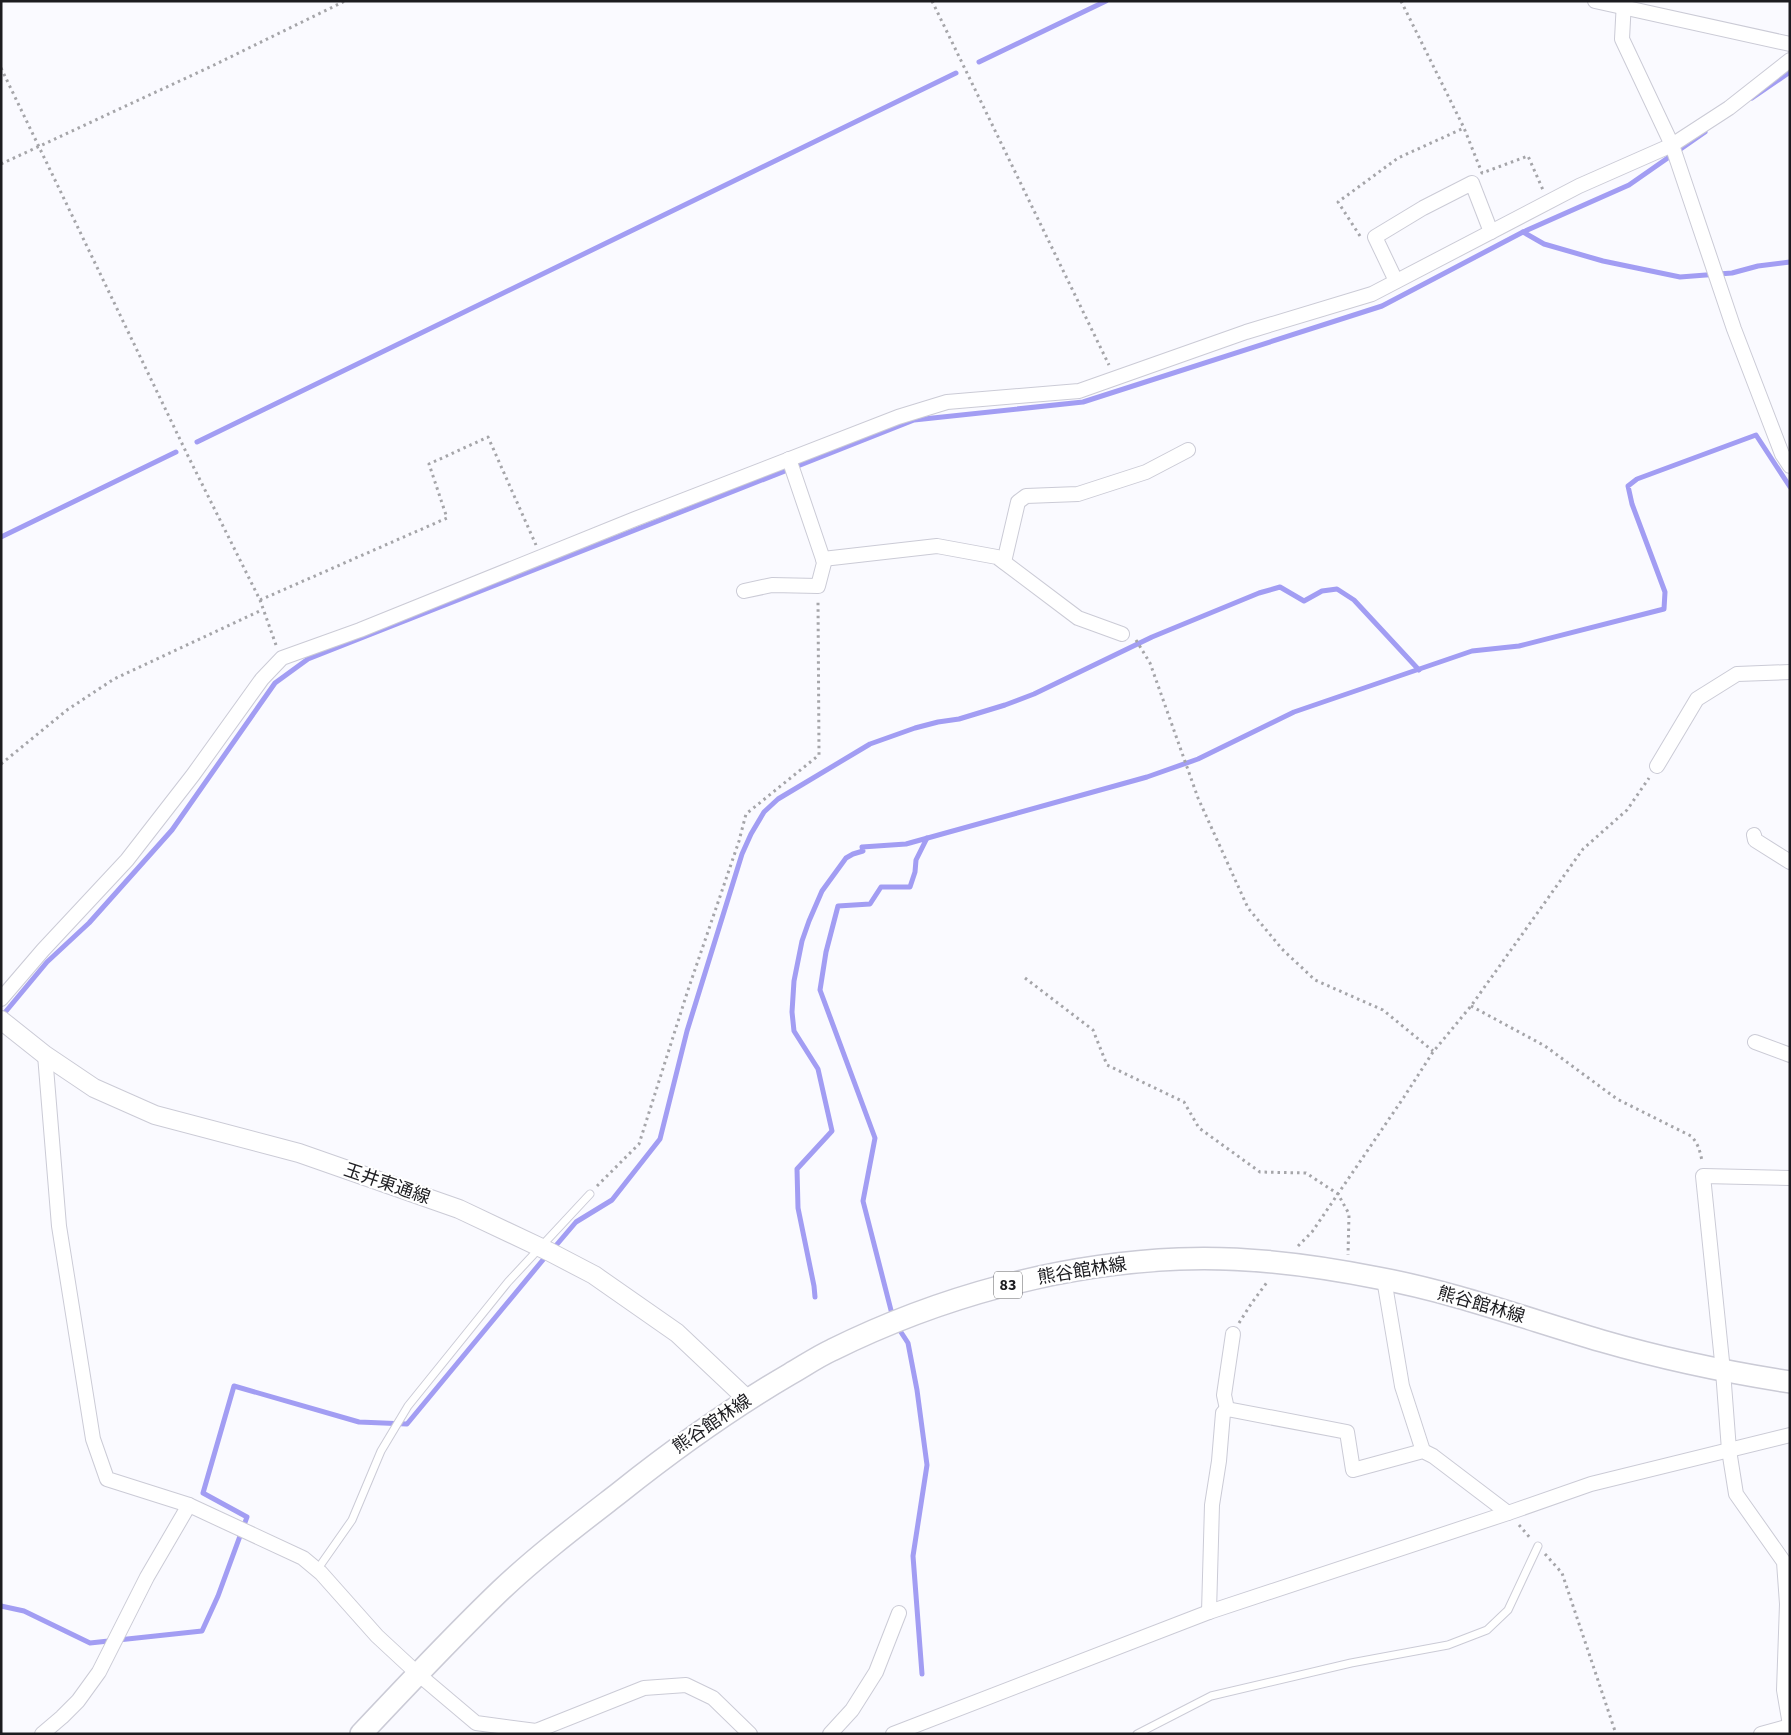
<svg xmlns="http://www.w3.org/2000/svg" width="1791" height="1735" font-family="'Source Sans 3','Noto Sans JP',sans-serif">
  <rect width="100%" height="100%" fill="#fafaff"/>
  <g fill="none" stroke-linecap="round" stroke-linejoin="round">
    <!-- stream -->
    <g stroke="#a29df3" stroke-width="5">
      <path d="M979,62L1106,1"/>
      <path d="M1752,98L1790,72"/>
      <path d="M1523,232L1544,244L1603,261L1680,277L1732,273L1758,266L1790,262"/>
      <path d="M197,442L956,73"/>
      <path d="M1,537L176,452"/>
      <path d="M2,1016L47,962L89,923L172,830L275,683L308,659L914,420L1083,402L1382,306L1523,232L1629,185L1705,132"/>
      <path d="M553,1249L576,1222L612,1200L660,1139L687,1031L742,854L751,834L764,812L778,799L870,744L915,728L938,722L959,719L1005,705L1034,694L1152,637L1259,593L1280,587L1304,601L1322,591L1337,589L1354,600L1419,670"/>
      <path d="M815,1297L814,1286L798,1208L797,1169L832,1131L818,1069L794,1031L792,1012L794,981L802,941L809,921L822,891L846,858L853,854L863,851L862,847L906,844L1147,777L1198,759L1294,712L1472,651L1519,646L1664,609L1665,592L1632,504L1628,486L1637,479L1756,435L1790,487"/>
      <path d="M893,1318L863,1201L875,1138L820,990L826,952L838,906L870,904L881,887H910L915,872L916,860L927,838"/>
      <path d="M897,1326L908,1343L917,1390L927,1465L913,1556L922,1674"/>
      <path d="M1,1606L24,1611L90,1643L202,1631L218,1596L247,1517L203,1493L234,1386L359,1422L407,1424L547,1255"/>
    </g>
    <!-- service casing -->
    <g stroke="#cbcbd6" stroke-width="9">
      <g id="service">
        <path d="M317,1570L352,1520L381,1451L408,1406L508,1282L590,1194"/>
        <path d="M1137,1734L1211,1696L1351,1663L1448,1645L1487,1630L1508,1610L1538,1546"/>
      </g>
    </g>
    <!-- minor casing -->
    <g stroke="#cbcbd6" stroke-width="16">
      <g id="minor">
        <path d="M1595,1L1790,44"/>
        <path d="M1624,1L1622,39L1672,145L1734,329L1782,454L1790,466"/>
        <path d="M1396,281L1375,237L1423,208L1472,183L1491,232"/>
        <path d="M823,559L937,546L997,557L1078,618L1122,634"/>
        <path d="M1004,562L1018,502L1026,496L1078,494L1146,472L1188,450"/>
        <path d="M744,591L772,585L818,586L824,563L823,559L789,459"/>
        <path d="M1657,766L1697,699L1737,674L1790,672"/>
        <path d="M1754,835L1755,840L1790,862"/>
        <path d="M1,999L43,950L127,860L193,775L262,679L282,658L360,630L635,519L898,417L947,402L1079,391L1246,332L1372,294L1579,186L1672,145L1729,108L1790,60"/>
        <path d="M1755,1042L1790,1055"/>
        <path d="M45,1055L59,1226L93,1439L107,1479L189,1505L303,1558L321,1573L377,1636L418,1674L476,1723L536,1731L644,1688L686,1685L713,1698L750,1734"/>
        <path d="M1790,1178L1703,1176L1723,1371L1729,1450L1736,1494L1784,1562L1787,1604L1784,1690L1790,1725"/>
        <path d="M1384,1279L1402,1386L1423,1451"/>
        <path d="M1227,1409L1224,1395L1233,1334"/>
        <path d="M1209,1612L1212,1505L1219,1461L1223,1413L1227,1409L1347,1432L1353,1470L1423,1451L1433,1456L1508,1513"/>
        <path d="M42,1734L62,1717L78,1701L99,1672L147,1577L189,1505"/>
        <path d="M830,1734L852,1710L876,1672L899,1613"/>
        <path d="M893,1734L1209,1612L1508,1513L1591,1484L1790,1435"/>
        <path d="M1761,1734L1790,1726"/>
      </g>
    </g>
    <!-- tertiary casing -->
    <g stroke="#cbcbd6" stroke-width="20">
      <path id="tertiary" d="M1,1020L45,1055L94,1088L155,1115L299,1153L459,1209L550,1252L594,1275L677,1333L747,1399"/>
    </g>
    <!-- primary casing -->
    <g stroke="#cbcbd6" stroke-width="24">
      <path id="primary" d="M361,1734C407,1685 453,1636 501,1590C538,1555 579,1524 619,1493C673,1450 730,1409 790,1374C804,1366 817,1357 832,1350C939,1297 1059,1264 1179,1259C1245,1256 1313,1265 1378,1278C1454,1292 1527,1319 1602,1341C1664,1359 1726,1372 1790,1382"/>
    </g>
    <!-- path -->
    <g stroke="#a5a5a9" stroke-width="3" stroke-dasharray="2.5 4" stroke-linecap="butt">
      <path d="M932,1L1109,365"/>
      <path d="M1401,1L1464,128L1482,173L1528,156L1543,190"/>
      <path d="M1,68L188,456L260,600L276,645"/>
      <path d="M1,164L214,65L345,1"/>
      <path d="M1360,236L1338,202L1398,158L1464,128"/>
      <path d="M260,600L447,518L429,464L488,437L536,545"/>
      <path d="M1136,640L1150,663L1198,798L1248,908L1282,949L1315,980L1383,1010L1433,1051"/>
      <path d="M1,764L67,710L114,679L262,610"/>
      <path d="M1025,978L1093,1030L1107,1065L1184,1102L1199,1128L1260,1172L1306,1173L1338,1194L1349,1214L1348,1255"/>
      <path d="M1471,1006L1545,1046L1617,1099L1691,1136C1698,1143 1700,1151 1702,1161"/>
      <path d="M597,1186L639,1144L688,990L739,841L746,814L819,755L818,600"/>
      <path d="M1298,1246L1312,1232L1404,1097L1433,1052L1471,1006L1583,849L1627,810L1649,778"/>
      <path d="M1239,1323L1251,1304L1268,1281"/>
      <path d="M1519,1525L1531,1539"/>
      <path d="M1545,1554L1562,1573L1616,1734"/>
    </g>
    <!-- service -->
    <use href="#service" stroke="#fff" stroke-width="7"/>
    <!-- minor -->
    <use href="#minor" stroke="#fff" stroke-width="14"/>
    <!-- tertiary -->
    <use href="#tertiary" stroke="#fff" stroke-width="18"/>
    <!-- primary -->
    <use href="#primary" stroke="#fff" stroke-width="21"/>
  </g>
  <g text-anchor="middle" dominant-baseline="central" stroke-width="4.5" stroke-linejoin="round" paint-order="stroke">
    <!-- shield labels -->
    <rect fill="#fff" stroke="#606063" stroke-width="1" x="994" y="1271.5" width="28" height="27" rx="4"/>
    <g font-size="16" font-weight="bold" fill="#1c1c20">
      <text x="1008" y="1285">83</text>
    </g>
    <!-- street labels -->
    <g font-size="18" fill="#1c1c20" stroke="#fff">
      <text transform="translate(387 1184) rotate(19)">玉井東通線</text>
      <text transform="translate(1082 1271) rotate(-9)">熊谷館林線</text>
      <text transform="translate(1481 1305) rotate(16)">熊谷館林線</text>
      <text transform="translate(712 1424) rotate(-34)">熊谷館林線</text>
    </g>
  </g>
  <!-- border -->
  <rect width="1791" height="1735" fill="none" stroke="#1c1c20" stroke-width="5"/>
</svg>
